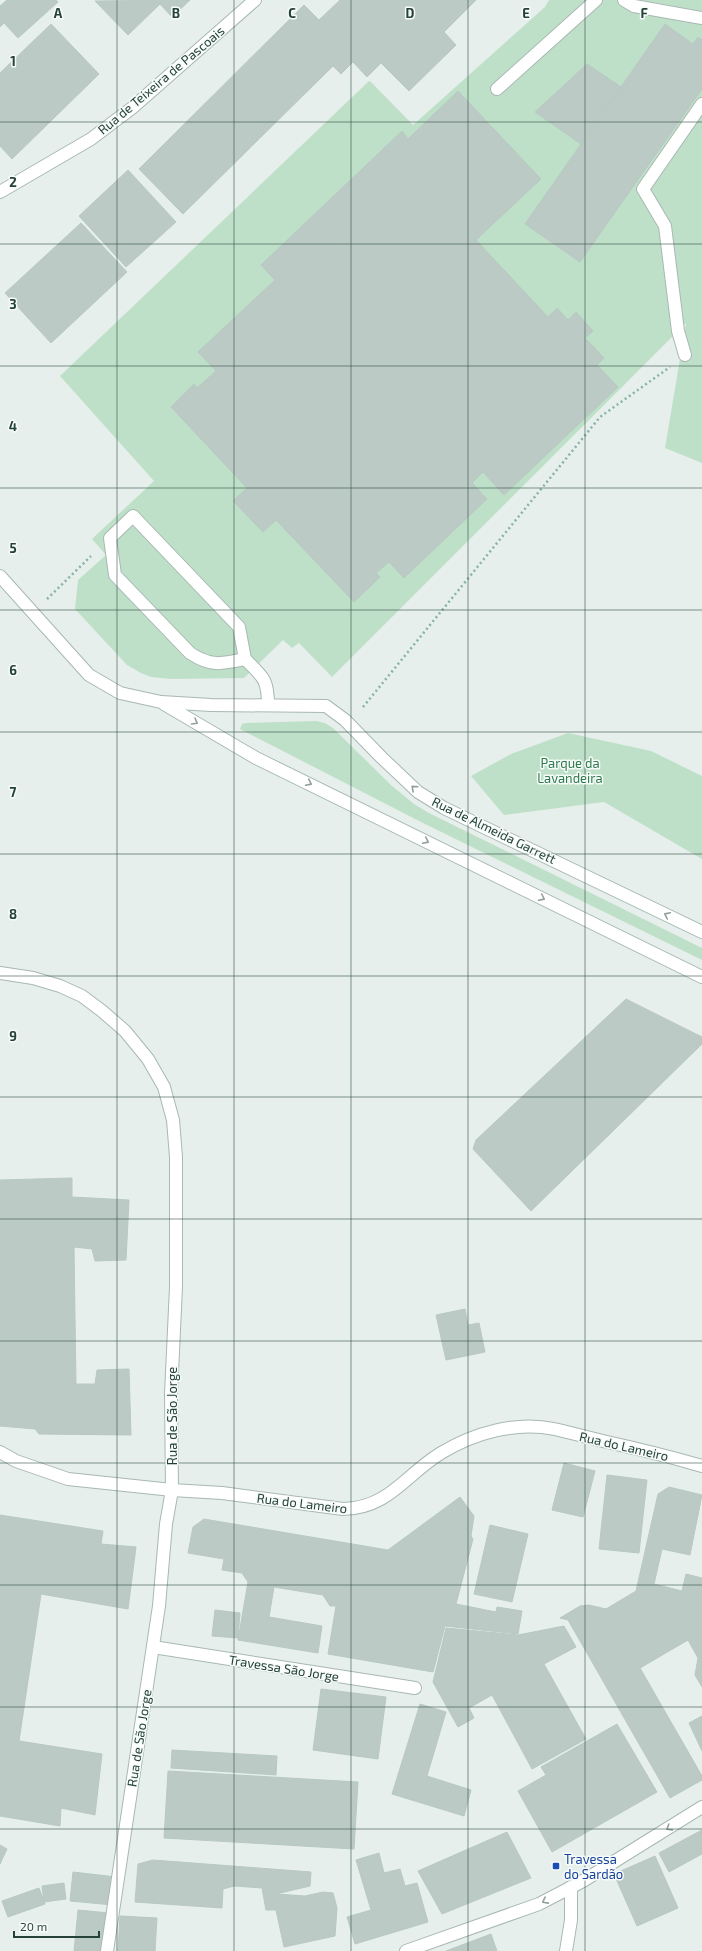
<svg xmlns="http://www.w3.org/2000/svg" width="702" height="1951" font-family="'Exo 2',sans-serif">
  <rect width="100%" height="100%" fill="#e6efeb"/>
  <!-- green -->
  <g fill="#bfe0c8">
    <path d="M549,0H702V463L665,448L686,323L332,677L299,643L292,648L283,640L244,678L172,679L151,677L141,673L127,665L75,609L78,580L106,555L92,539L154,481L60,376L369,81L371,82L413,125L545,7Z"/>
    <path d="M316,721L325,723L333,728L391,785L414,804L429,813L702,948V960L421,822L240,729L242,724L246,723Z"/>
    <path d="M568,733L651,751L702,776V859L604,802L504,815L471,776L511,754Z"/>
  </g>
  <!-- building -->
  <g fill="#bbcac4" stroke="#b8c9c2">
    <path d="M7,0H56L58,2L18,38L4,23L0,27V6Z"/>
    <path d="M190,0L172,17L160,4L128,35L95,1Z"/>
    <path d="M340,0H476L444,32L456,45L409,91L381,63L367,77L353,62L341,74L333,66L183,214L139,169L304,5L319,20Z"/>
    <path d="M51,24L99,74L12,159L0,146V73Z"/>
    <path d="M665,24L693,44L698,37L702,40V89L580,262L525,224Z"/>
    <path d="M587,64L621,87L581,144L535,112Z"/>
    <path d="M458,91L541,179L476,240L548,317L557,308L568,320L576,312L593,331L585,338L604,358L597,365L618,387L504,495L483,472L472,483L487,499L404,578L389,562L376,573L380,577L354,602L276,520L263,532L233,501L247,488L171,407L194,384L197,388L216,371L198,352L275,280L261,265L402,131L408,139Z"/>
    <path d="M128,170L176,222L126,267L79,216Z"/>
    <path d="M81,223L127,272L51,343L5,293Z"/>
    <path d="M626,999L702,1037V1044L531,1211L473,1149L476,1140Z"/>
    <path d="M72,1178V1197L129,1200L126,1260L95,1261L92,1249L74,1247L76,1384H95L97,1370L129,1369L131,1435L39,1434L35,1429L0,1426V1180Z"/>
    <path d="M465,1309L468,1325L479,1323L485,1352L446,1360L436,1315Z"/>
    <path d="M564,1463L595,1471L583,1517L552,1510Z"/>
    <path d="M607,1475L647,1480L639,1553L599,1549Z"/>
    <path d="M669,1487L702,1495L690,1555L662,1549L654,1584L682,1591L686,1574L702,1578V1687L695,1675L698,1658L688,1640L640,1668L702,1776V1780L670,1798L568,1620L560,1618L580,1606L589,1605L606,1609L636,1591L658,1494Z"/>
    <path d="M460,1497L474,1516L471,1536L473,1539L456,1604L496,1612L497,1607L522,1611L518,1634L445,1626L433,1672L328,1654L336,1606H330L323,1595L274,1587L269,1617L322,1626L318,1653L238,1640L248,1582L242,1573L222,1570L224,1559L188,1553L193,1527L204,1519L388,1550Z"/>
    <path d="M0,1515L103,1531L101,1544L136,1547L128,1609L41,1594L19,1741L102,1754L95,1815L61,1808L60,1826L0,1816Z"/>
    <path d="M490,1525L528,1534L512,1602L474,1594Z"/>
    <path d="M215,1610L240,1613L238,1638L212,1636Z"/>
    <path d="M564,1626L576,1647L544,1664L586,1739L532,1769L492,1695L469,1708L474,1718L458,1727L433,1682L446,1628L518,1635Z"/>
    <path d="M321,1689L386,1697L378,1759L313,1750Z"/>
    <path d="M420,1704L446,1712L427,1776L471,1790L464,1816L392,1794Z"/>
    <path d="M702,1716V1751L689,1723Z"/>
    <path d="M617,1724L657,1792L552,1852L518,1791L546,1775L541,1767Z"/>
    <path d="M172,1750L277,1756L276,1775L171,1768Z"/>
    <path d="M168,1771L358,1782L354,1849L164,1838Z"/>
    <path d="M702,1830V1854L669,1872L659,1853Z"/>
    <path d="M507,1832L531,1878L442,1914L418,1871Z"/>
    <path d="M0,1845L7,1849L0,1864Z"/>
    <path d="M379,1853L384,1873L400,1869L405,1886L417,1883L428,1922L355,1944L347,1917L371,1910L356,1860Z"/>
    <path d="M655,1856L678,1908L637,1926L614,1874Z"/>
    <path d="M153,1860L311,1872L310,1886L276,1894L305,1896L323,1892L333,1893L337,1908L335,1936L284,1947L276,1910H266L262,1888L234,1886L223,1889L222,1908L135,1902L138,1864Z"/>
    <path d="M73,1872L116,1877L113,1905L70,1901Z"/>
    <path d="M64,1883L66,1899L44,1902L42,1886Z"/>
    <path d="M39,1888L45,1904L8,1917L2,1901Z"/>
    <path d="M78,1910L109,1913L105,1951H74Z"/>
    <path d="M120,1916L157,1918L155,1951H118Z"/>
    <path d="M491,1934L497,1951H446Z"/>
  </g>
  <g fill="none" stroke-linecap="round" stroke-linejoin="round">
    <!-- lane casing -->
    <g stroke="#a8b8b2" stroke-width="14">
      <g id="lane">
        <path d="M624,0L634,6L702,18"/>
        <path d="M497,89L596,0"/>
        <path d="M685,355L678,331L665,226L643,189L702,104"/>
        <path d="M133,516L239,627L245,659C222,664 211,667 190,653L115,575L110,538Z"/>
        <path d="M245,659C263,677 268,679 268,705"/>
      </g>
    </g>
    <!-- street casing -->
    <g stroke="#a8b8b2" stroke-width="14">
      <g id="street">
        <path d="M0,192L91,139L132,108L255,0"/>
        <path d="M0,576L89,675L120,693L161,702L211,705L326,706L345,720L382,758L418,792L444,808L702,932"/>
        <path d="M164,704L256,758L702,977"/>
        <path d="M0,973L33,978L60,986L82,996L102,1011L125,1031L148,1059L164,1087L173,1120L176,1157V1287L171,1394L172,1490L166,1524L159,1606L107,1951"/>
        <path d="M0,1452L16,1461L68,1479L172,1490L222,1493L343,1509C389,1508 405,1475 441,1453C474,1433 516,1421 554,1429C572,1433 590,1438 607,1442C639,1449 671,1457 702,1466"/>
        <path d="M153,1647L415,1688"/>
        <path d="M406,1951L539,1904L583,1881L702,1807"/>
        <path d="M566,1951L571,1920V1887"/>
      </g>
    </g>
    <!-- path -->
    <g stroke="#86b3a5" stroke-width="2.5" stroke-dasharray="2 3" stroke-linecap="butt">
      <path d="M47,599L91,556"/>
      <path d="M363,707L600,417L670,367"/>
    </g>
    <!-- lane -->
    <use href="#lane" stroke="#fff" stroke-width="12"/>
    <!-- street -->
    <use href="#street" stroke="#fff" stroke-width="12"/>
  </g>
  <!-- one-way arrows -->
  <defs><path id="oneway-chevron" d="M-2-3.5L2.5 0L-2 3.5" fill="none" stroke-width="1.6" stroke-linecap="round" stroke-linejoin="round"/></defs>
  <g stroke="#92a09c">
    <use href="#oneway-chevron" transform="translate(195 722) rotate(30)"/>
    <use href="#oneway-chevron" transform="translate(309 783) rotate(26)"/>
    <use href="#oneway-chevron" transform="translate(414 788) rotate(-138)"/>
    <use href="#oneway-chevron" transform="translate(426 841) rotate(26)"/>
    <use href="#oneway-chevron" transform="translate(542 898) rotate(26)"/>
    <use href="#oneway-chevron" transform="translate(667 915) rotate(-154)"/>
    <use href="#oneway-chevron" transform="translate(669 1828) rotate(148)"/>
    <use href="#oneway-chevron" transform="translate(545 1901) rotate(152)"/>
  </g>
  <!-- grid -->
  <path fill="none" stroke="#24423a" stroke-width="1" stroke-opacity="0.55" d="M117,0V1951M234,0V1951M351,0V1951M468,0V1951M585,0V1951M0,122H702M0,244H702M0,366H702M0,488H702M0,610H702M0,732H702M0,854H702M0,976H702M0,1097H702M0,1219H702M0,1341H702M0,1463H702M0,1585H702M0,1707H702M0,1829H702"/>
  <!-- markers -->
  <rect fill="#1a4fb4" stroke="#f7fbf9" stroke-width="1.5" x="552" y="1862" width="8" height="8" rx="2"/>
  <g text-anchor="middle" dominant-baseline="central" stroke-width="3" stroke-linejoin="round" paint-order="stroke">
    <!-- street labels -->
    <g font-size="13" fill="#24423a" stroke="#f7fbf9">
      <text transform="translate(161 80) rotate(-40)">Rua de Teixeira de Pascoais</text>
      <text transform="translate(494 830) rotate(26)">Rua de Almeida Garrett</text>
      <text transform="translate(172 1416) rotate(-90)">Rua de São Jorge</text>
      <text transform="translate(624 1446) rotate(13)">Rua do Lameiro</text>
      <text transform="translate(302 1503) rotate(7)">Rua do Lameiro</text>
      <text transform="translate(284 1668) rotate(9)">Travessa São Jorge</text>
      <text transform="translate(139 1738) rotate(-81)">Rua de São Jorge</text>
    </g>
    <!-- park labels -->
    <g font-size="13" fill="#2d7a4b" stroke="#f7fbf9">
      <text x="570" y="763">Parque da<tspan x="570" dy="15">Lavandeira</tspan></text>
    </g>
    <!-- transit labels -->
    <g font-size="13" fill="#164399" stroke="#f7fbf9" text-anchor="start">
      <text x="564" y="1859">Travessa<tspan x="564" dy="15">do Sardão</tspan></text>
    </g>
  </g>
  <g font-size="13" text-anchor="middle" font-weight="bold" fill="#24423a" stroke="#f7fbf9" stroke-width="3" stroke-linejoin="round" paint-order="stroke">
    <text x="58" y="18">A</text>
    <text x="176" y="18">B</text>
    <text x="292" y="18">C</text>
    <text x="410" y="18">D</text>
    <text x="526" y="18">E</text>
    <text x="644" y="18">F</text>
    <text x="13" y="66">1</text>
    <text x="13" y="187">2</text>
    <text x="13" y="309">3</text>
    <text x="13" y="431">4</text>
    <text x="13" y="553">5</text>
    <text x="13" y="675">6</text>
    <text x="13" y="797">7</text>
    <text x="13" y="919">8</text>
    <text x="13" y="1041">9</text>
  </g>
  <!-- scale -->
  <path d="M14 1931v6h85v-6" fill="none" stroke="#24423a" stroke-width="2"/>
  <text x="20" y="1931" font-size="12" fill="#24423a" stroke="#f7fbf9" stroke-width="3" paint-order="stroke">20 m</text>
</svg>
